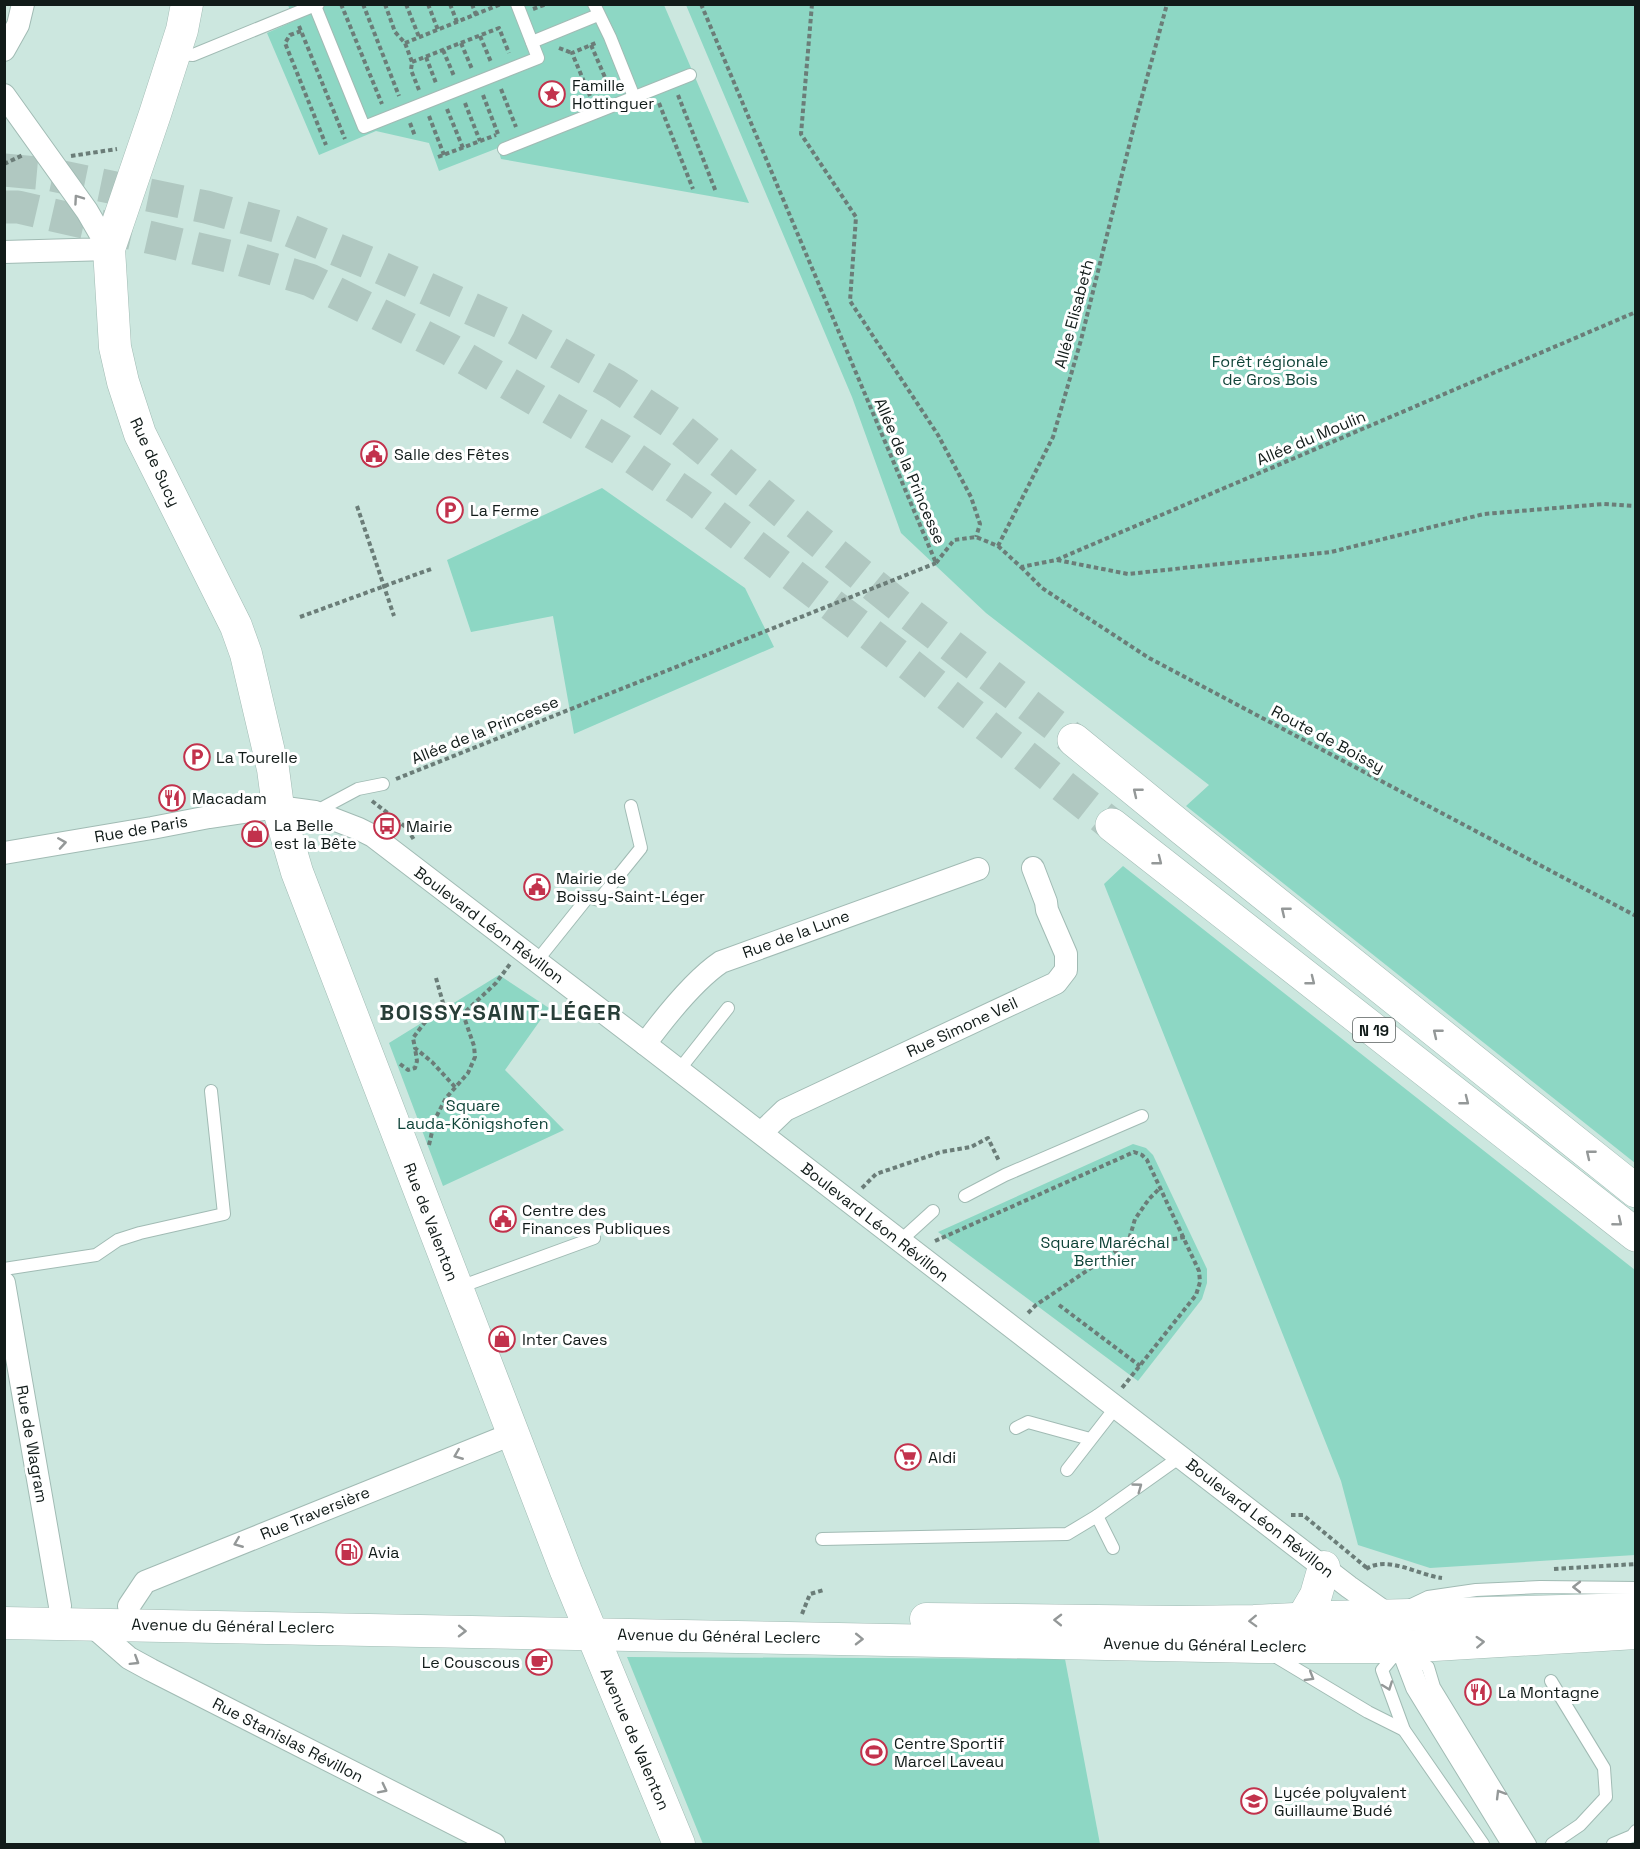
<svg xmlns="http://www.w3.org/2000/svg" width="1640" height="1849" font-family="'Space Grotesk',sans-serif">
  <rect width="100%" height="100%" fill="#cce7df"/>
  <!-- green -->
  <g fill="#8dd7c4">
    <path d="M288,5H664L749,203L501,159L498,148L439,171L429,143L376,131L319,155L267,33L294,21Z"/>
    <path d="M686,5H1635V1163L1186,806L1209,785L986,613L901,533L852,397Z"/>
    <path d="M602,488L745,588L774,647L574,734L553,616L471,632L447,560Z"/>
    <path d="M1123,866L1635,1270V1555L1430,1568L1358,1545L1341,1481L1104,884Z"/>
    <path d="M499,975L549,1008L505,1070L564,1130L443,1186L389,1043Z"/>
    <path d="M1133,1144L1146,1148L1153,1155L1207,1269V1283L1202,1299L1138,1381L938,1232Z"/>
    <path d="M627,1657L1065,1659L1100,1844H703Z"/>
  </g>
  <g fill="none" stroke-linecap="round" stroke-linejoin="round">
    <!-- trunk-tunnel -->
    <g stroke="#b0c8c1" stroke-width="33" stroke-dasharray="33 16" stroke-linecap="butt">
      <path d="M4,170L48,174L206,207L286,229L377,266L516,329L615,385L675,425L902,608L1074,740"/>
      <path d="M4,207H18L161,240L232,257L310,280L449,349L619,448L696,501L900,657L1112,825"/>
    </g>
    <!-- service casing -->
    <g stroke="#a1bbb4" stroke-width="14">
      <g id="service">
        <path d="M594,4L610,37L634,97"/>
        <path d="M315,6L364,127L538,58L517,4"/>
        <path d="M532,42L598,15"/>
        <path d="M176,54L193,55L318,4"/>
        <path d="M504,149L690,75"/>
        <path d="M315,812L358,789L383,784"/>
        <path d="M538,963L544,952L588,897L599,900L641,848L631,806"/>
        <path d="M679,1070L728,1008"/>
        <path d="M965,1196L1005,1175L1142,1116"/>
        <path d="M900,1241L933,1211"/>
        <path d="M4,1269L96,1255L118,1240L140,1233L224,1214L211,1091"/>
        <path d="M457,1288L594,1238"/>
        <path d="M1016,1428L1028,1422L1090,1439"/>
        <path d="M1067,1470L1116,1407"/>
        <path d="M1097,1516L1180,1457"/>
        <path d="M822,1539L1067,1534L1097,1516L1113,1548"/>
        <path d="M1409,1606L1428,1597L1476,1590L1540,1587L1636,1588"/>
        <path d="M1273,1655L1368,1712L1404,1730"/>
        <path d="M1551,1681L1604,1768L1606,1797L1580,1825L1552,1844"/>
        <path d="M1483,1844L1404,1730L1382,1670L1401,1647L1428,1667L1434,1687L1530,1844"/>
        <path d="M1613,1844L1632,1836L1636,1831"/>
      </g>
    </g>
    <!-- minor casing -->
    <g stroke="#a1bbb4" stroke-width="24">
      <g id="minor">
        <path d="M4,50L18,25L23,4"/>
        <path d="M4,95L87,211L109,249L4,252"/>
        <path d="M4,853L152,828L209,817L278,807L315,812L359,829L373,836L645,1044L1349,1587L1390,1616L1417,1687L1512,1842"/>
        <path d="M645,1044C665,1017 693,981 721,962L978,869"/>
        <path d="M761,1133L785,1110L1056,983L1066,970V954L1047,910L1046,902L1033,868"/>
        <path d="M4,1283L60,1606"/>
        <path d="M129,1606L145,1582L512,1434"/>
        <path d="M90,1624L129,1658L151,1670L494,1844"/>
      </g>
    </g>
    <!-- secondary casing -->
    <g stroke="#a1bbb4" stroke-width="33">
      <g id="secondary">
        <path d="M187,4L182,30L155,114L109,249L115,347L123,382L140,434L236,626L246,654L273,769L278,807L297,872L566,1571L679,1844"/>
        <path d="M926,1619L1178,1622L1254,1621L1332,1617L1636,1609"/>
        <path d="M1302,1619L1316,1595L1324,1567"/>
        <path d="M4,1623L1259,1647H1401L1636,1633"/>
      </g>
    </g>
    <!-- trunk casing -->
    <g stroke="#a1bbb4" stroke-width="34">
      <g id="trunk">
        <path d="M1074,740L1183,829L1636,1191"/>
        <path d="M1112,825L1636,1235"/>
      </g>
    </g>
    <!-- path -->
    <g stroke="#6b7d78" stroke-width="4" stroke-dasharray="4.5 3" stroke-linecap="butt">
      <path d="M341,4L382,104"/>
      <path d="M363,4L399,96"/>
      <path d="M385,4L395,32L405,43L412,62L411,70L419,90"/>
      <path d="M406,4L419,37"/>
      <path d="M428,4L438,30"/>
      <path d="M450,4L457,22"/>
      <path d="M472,4L476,15"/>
      <path d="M701,4L936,563"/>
      <path d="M812,4L801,134L856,217L850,301L938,435L971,497L980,524L976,537"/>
      <path d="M533,9L547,4"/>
      <path d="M299,26L345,139"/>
      <path d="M301,31L290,35L285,43L326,145"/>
      <path d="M480,36L491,62"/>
      <path d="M405,43L501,4"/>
      <path d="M461,43L472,69"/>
      <path d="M591,45L610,89"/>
      <path d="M559,48L572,53"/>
      <path d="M443,50L454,76"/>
      <path d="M426,57L436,83"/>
      <path d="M412,62L499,28L509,53"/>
      <path d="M501,89L516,127"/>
      <path d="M483,95L498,134"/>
      <path d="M678,95L716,192"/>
      <path d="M590,96L572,53L598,42"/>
      <path d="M465,103L480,141"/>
      <path d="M659,103L693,189"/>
      <path d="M447,109L463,148"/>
      <path d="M429,116L444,155"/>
      <path d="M410,123L415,136"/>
      <path d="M71,156L117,149"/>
      <path d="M438,157L496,135"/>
      <path d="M4,164L23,155"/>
      <path d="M357,506L394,616"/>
      <path d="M998,546L1021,567L1056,560L1636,312"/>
      <path d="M1057,560L1128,574L1331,552L1484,514L1603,504L1636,506"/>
      <path d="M936,563L954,540L976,537L998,546L1053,437L1081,340L1134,126L1167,4"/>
      <path d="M1021,567L1042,588L1149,658L1636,916"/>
      <path d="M300,617L431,569"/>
      <path d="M396,779L936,563"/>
      <path d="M372,801L407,828L414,840"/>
      <path d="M436,978L445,1010"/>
      <path d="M400,1064L408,1070L415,1068L417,1061L415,1048"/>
      <path d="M455,1087L432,1062L415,1048L413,1038C428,1018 436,1004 463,1014"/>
      <path d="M429,1145L435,1119L446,1098L468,1073L475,1057L474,1046L463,1014L496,983L510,964"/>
      <path d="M862,1188L876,1174L941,1152L971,1147L988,1138L999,1161"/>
      <path d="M935,1241L1134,1152L1142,1155L1147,1160L1199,1271L1200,1282L1196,1295L1122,1388"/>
      <path d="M1128,1243L1169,1240L1185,1237"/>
      <path d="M1059,1305L1140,1366"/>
      <path d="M1028,1313L1036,1305L1128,1243L1135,1219L1149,1199L1161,1187"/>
      <path d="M1291,1515H1303L1367,1568"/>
      <path d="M1366,1569C1388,1555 1418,1575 1442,1578"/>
      <path d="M1554,1569L1636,1564"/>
      <path d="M802,1614L810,1594L824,1590"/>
    </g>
    <!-- service -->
    <use href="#service" stroke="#fff" stroke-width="12"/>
    <!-- minor -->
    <use href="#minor" stroke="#fff" stroke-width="22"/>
    <!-- secondary -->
    <use href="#secondary" stroke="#fff" stroke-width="32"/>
    <!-- trunk -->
    <use href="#trunk" stroke="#fff" stroke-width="33"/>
  </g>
  <!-- one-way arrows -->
  <defs><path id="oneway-chevron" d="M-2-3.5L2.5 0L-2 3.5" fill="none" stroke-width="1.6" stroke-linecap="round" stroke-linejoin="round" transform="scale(1.5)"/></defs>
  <g stroke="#949898">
    <use href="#oneway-chevron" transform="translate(78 199) rotate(-125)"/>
    <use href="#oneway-chevron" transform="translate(1137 792) rotate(-141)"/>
    <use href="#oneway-chevron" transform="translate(62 843) rotate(-9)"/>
    <use href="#oneway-chevron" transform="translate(1158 861) rotate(38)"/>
    <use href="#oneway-chevron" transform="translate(1285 911) rotate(-141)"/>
    <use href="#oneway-chevron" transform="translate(1311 981) rotate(38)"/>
    <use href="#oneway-chevron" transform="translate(1437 1033) rotate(-141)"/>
    <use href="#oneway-chevron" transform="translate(1465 1101) rotate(38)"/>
    <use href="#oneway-chevron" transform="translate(1590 1154) rotate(-141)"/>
    <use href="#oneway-chevron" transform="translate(1618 1222) rotate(39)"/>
    <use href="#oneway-chevron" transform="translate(458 1455) rotate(158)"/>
    <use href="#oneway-chevron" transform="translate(1138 1487) rotate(-36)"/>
    <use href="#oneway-chevron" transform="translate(238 1543) rotate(158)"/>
    <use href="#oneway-chevron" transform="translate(1577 1587) rotate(180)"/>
    <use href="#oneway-chevron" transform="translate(1058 1620) rotate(-179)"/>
    <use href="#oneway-chevron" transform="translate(1253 1621) rotate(178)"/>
    <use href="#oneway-chevron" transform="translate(462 1631) rotate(1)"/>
    <use href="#oneway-chevron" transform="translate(859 1639) rotate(1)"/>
    <use href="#oneway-chevron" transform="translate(1480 1642) rotate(-3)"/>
    <use href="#oneway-chevron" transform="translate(135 1661) rotate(32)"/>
    <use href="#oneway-chevron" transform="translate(1310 1677) rotate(31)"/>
    <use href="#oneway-chevron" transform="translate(1388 1686) rotate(70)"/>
    <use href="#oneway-chevron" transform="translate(383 1789) rotate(27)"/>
    <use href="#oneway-chevron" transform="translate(1500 1794) rotate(-121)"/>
  </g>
  <!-- icons -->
  <defs>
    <g id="sight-ring" transform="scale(1.35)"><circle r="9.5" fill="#fff" stroke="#c2324c" stroke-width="1.5"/><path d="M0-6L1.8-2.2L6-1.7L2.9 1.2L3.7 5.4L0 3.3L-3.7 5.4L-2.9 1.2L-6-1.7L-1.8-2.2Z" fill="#c2324c"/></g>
    <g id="civic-ring" transform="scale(1.35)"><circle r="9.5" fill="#fff" stroke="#c2324c" stroke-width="1.5"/><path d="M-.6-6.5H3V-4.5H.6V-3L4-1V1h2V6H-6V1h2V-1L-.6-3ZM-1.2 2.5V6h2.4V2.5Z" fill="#c2324c"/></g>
    <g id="parking-ring" transform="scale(1.35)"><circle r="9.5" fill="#fff" stroke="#c2324c" stroke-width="1.5"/><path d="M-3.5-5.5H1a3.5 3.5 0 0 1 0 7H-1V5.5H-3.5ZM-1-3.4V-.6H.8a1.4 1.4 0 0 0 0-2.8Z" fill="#c2324c"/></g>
    <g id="restaurant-ring" transform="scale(1.35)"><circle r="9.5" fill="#fff" stroke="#c2324c" stroke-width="1.5"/><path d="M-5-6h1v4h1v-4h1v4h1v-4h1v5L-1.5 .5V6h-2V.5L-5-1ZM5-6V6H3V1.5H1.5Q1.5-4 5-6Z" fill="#c2324c"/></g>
    <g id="bus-ring" transform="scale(1.35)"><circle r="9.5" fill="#fff" stroke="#c2324c" stroke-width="1.5"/><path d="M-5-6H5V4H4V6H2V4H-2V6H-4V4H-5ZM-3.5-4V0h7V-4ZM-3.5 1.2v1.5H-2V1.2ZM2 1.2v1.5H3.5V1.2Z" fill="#c2324c"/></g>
    <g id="shop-ring" transform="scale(1.35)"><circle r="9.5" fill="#fff" stroke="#c2324c" stroke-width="1.5"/><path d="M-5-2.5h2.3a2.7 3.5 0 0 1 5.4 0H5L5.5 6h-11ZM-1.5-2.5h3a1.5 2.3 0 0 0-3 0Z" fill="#c2324c"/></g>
    <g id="supermarket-ring" transform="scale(1.35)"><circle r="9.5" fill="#fff" stroke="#c2324c" stroke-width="1.5"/><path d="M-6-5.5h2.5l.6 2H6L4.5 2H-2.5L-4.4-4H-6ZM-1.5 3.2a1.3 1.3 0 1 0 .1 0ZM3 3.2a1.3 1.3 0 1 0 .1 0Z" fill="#c2324c"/></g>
    <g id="fuel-ring" transform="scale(1.35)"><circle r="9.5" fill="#fff" stroke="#c2324c" stroke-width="1.5"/><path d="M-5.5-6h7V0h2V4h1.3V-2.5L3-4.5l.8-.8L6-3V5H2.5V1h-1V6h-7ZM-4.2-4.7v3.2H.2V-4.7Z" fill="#c2324c"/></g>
    <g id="cafe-ring" transform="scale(1.35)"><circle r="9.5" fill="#fff" stroke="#c2324c" stroke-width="1.5"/><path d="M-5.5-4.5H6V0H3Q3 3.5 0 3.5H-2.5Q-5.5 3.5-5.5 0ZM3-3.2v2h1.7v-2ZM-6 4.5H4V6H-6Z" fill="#c2324c"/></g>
    <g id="stadium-ring" transform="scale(1.35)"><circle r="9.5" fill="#fff" stroke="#c2324c" stroke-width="1.5"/><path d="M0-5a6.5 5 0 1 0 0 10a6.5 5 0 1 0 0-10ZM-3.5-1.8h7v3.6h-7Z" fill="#c2324c"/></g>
    <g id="school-ring" transform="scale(1.35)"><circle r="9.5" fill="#fff" stroke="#c2324c" stroke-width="1.5"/><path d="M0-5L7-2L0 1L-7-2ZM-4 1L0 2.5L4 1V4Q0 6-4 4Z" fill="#c2324c"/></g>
  </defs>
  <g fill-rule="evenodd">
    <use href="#sight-ring" x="552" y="94"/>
    <use href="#civic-ring" x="374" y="454"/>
    <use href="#parking-ring" x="450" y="510"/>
    <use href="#parking-ring" x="197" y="757"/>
    <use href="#restaurant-ring" x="172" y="798"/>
    <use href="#bus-ring" x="387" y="826"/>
    <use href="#shop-ring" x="255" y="834"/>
    <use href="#civic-ring" x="537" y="887"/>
    <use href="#civic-ring" x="503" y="1219"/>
    <use href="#shop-ring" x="502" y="1339"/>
    <use href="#supermarket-ring" x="908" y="1457"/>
    <use href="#fuel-ring" x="349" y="1552"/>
    <use href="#cafe-ring" x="539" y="1662"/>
    <use href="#restaurant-ring" x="1478" y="1692"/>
    <use href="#stadium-ring" x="874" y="1752"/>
    <use href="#school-ring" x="1254" y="1801"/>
  </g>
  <g text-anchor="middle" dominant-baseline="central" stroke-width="6" stroke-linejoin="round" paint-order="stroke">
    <!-- shield labels -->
    <rect fill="#fff" stroke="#585f5e" stroke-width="1.5" x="1353" y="1018" width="42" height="24" rx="4.5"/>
    <g font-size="15" font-weight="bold" fill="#111b19">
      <text x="1374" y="1030">N 19</text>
    </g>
    <!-- poi labels -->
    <g font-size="16" fill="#111b19" stroke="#fff" text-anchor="start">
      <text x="572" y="85">Famille<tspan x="572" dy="18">Hottinguer</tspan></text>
      <text x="394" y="454">Salle des Fêtes</text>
      <text x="470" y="510">La Ferme</text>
      <text x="216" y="757">La Tourelle</text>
      <text x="192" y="798">Macadam</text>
      <text x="274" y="825">La Belle<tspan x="274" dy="18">est la Bête</tspan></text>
      <text x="406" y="826">Mairie</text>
      <text x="556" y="878">Mairie de<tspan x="556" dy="18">Boissy-Saint-Léger</tspan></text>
      <text x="522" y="1210">Centre des<tspan x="522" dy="18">Finances Publiques</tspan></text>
      <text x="522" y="1339">Inter Caves</text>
      <text x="928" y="1457">Aldi</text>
      <text x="368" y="1552">Avia</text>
      <text x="520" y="1662" text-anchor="end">Le Couscous</text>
      <text x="1498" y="1692">La Montagne</text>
      <text x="894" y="1743">Centre Sportif<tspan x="894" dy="18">Marcel Laveau</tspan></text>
      <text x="1274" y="1792">Lycée polyvalent<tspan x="1274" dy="18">Guillaume Budé</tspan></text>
    </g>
    <!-- street labels -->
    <g font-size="16" fill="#111b19" stroke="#fff">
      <text transform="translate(1074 314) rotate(-75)">Allée Elisabeth</text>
      <text transform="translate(1311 438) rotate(-23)">Allée du Moulin</text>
      <text transform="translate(155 462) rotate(65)">Rue de Sucy</text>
      <text transform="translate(910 471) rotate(67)">Allée de la Princesse</text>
      <text transform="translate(485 730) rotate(-22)">Allée de la Princesse</text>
      <text transform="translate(1328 739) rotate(28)">Route de Boissy</text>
      <text transform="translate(141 829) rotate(-10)">Rue de Paris</text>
      <text transform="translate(489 925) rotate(37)">Boulevard Léon Révillon</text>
      <text transform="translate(796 934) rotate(-20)">Rue de la Lune</text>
      <text transform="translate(962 1027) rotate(-25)">Rue Simone Veil</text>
      <text transform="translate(431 1222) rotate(69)">Rue de Valenton</text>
      <text transform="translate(875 1222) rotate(38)">Boulevard Léon Révillon</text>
      <text transform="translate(32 1444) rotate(80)">Rue de Wagram</text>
      <text transform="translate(315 1513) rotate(-22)">Rue Traversière</text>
      <text transform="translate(1260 1518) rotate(38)">Boulevard Léon Révillon</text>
      <text transform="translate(233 1626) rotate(1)">Avenue du Général Leclerc</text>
      <text transform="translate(719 1636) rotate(1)">Avenue du Général Leclerc</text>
      <text transform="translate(1205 1645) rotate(1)">Avenue du Général Leclerc</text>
      <text transform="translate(635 1739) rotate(67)">Avenue de Valenton</text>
      <text transform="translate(288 1740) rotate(27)">Rue Stanislas Révillon</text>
    </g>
    <!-- park labels -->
    <g font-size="16" fill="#104439" stroke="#fff">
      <text x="1270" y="361">Forêt régionale<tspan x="1270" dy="18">de Gros Bois</tspan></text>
      <text x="473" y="1105">Square<tspan x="473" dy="18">Lauda-Königshofen</tspan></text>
      <text x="1105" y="1242">Square Maréchal<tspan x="1105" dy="18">Berthier</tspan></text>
    </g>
    <!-- district labels -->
    <g font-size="22" font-weight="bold" letter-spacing="1.5" fill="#283e38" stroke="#fff">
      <text x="501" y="1012">BOISSY-SAINT-LÉGER</text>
    </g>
  </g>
  <!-- border -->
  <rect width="1640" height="1849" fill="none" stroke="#111b19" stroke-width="12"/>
</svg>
